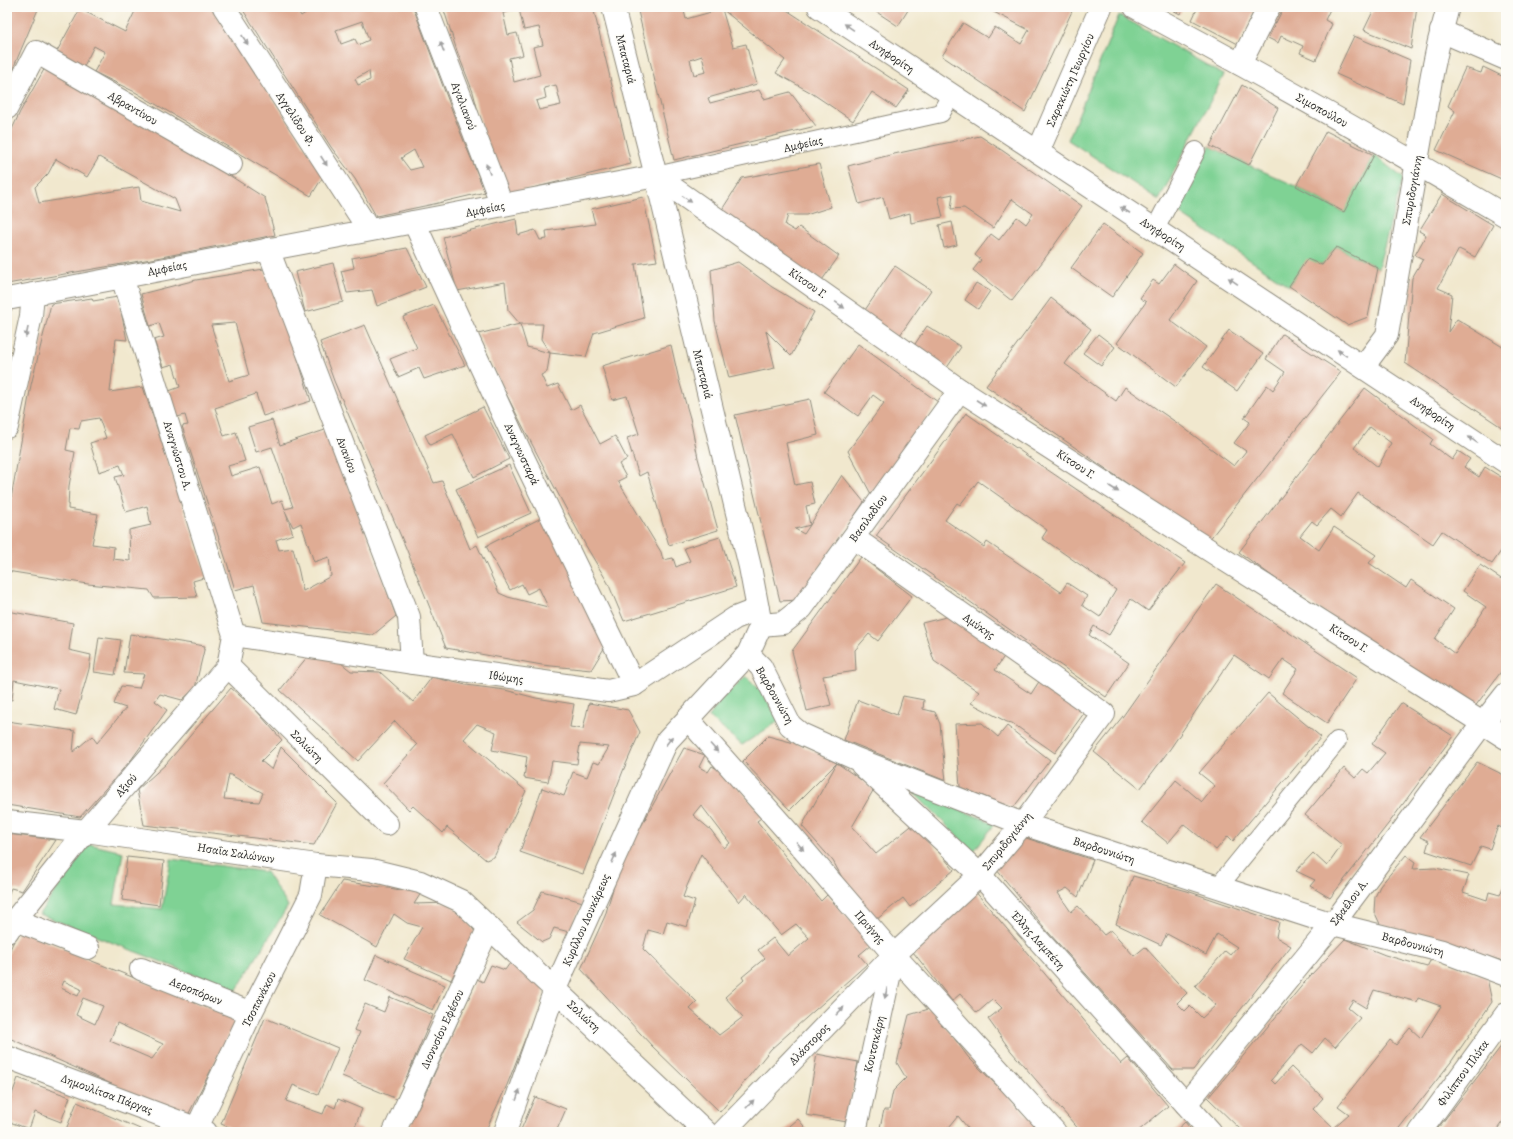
<svg xmlns="http://www.w3.org/2000/svg" width="1513" height="1139" font-family="Alegreya,serif">
  <rect width="100%" height="100%" fill="#fdfcf7"/>
  <filter id="ink" filterUnits="userSpaceOnUse"><feTurbulence type="fractalNoise" baseFrequency=".025" numOctaves="2"/><feDisplacementMap in="SourceGraphic" scale="8" xChannelSelector="R" yChannelSelector="G"/><feConvolveMatrix kernelMatrix="1 2 1 2 8 2 1 2 1" color-interpolation-filters="sRGB"/></filter>
  <filter id="wash" filterUnits="userSpaceOnUse"><feTurbulence type="fractalNoise" baseFrequency=".012" numOctaves="4" result="noise"/><feDisplacementMap in="SourceGraphic" scale="16" xChannelSelector="R" yChannelSelector="G"/><feGaussianBlur stdDeviation="0.9" result="paint"/><feColorMatrix in="noise" values="0 0 0 0 0 0 0 0 0 0 0 0 0 0 0 0 0 1.4 0 .05"/><feComposite in="paint" operator="in"/></filter>
  <g filter="url(#wash)">
    <rect width="100%" height="100%" fill="#f1e8ce"/>
    <!-- green -->
    <g fill="#7fd294" stroke="#557e60">
      <path d="M1119,15L1224,75L1159,200L1068,140Z"/>
      <path d="M1210,146L1249,165L1296,186L1343,212L1374,155L1403,178L1378,268L1336,247L1322,265L1307,260L1289,286L1176,211Z"/>
      <path d="M746,676L762,692L779,721L742,745L709,717L721,699Z"/>
      <path d="M910,789L995,824L973,852Z"/>
      <path d="M89,844L123,852L114,904L162,909L171,859L266,872L288,906L236,991L39,914Z"/>
    </g>
    <g id="blocks">
      <!-- building -->
      <g fill="#dfac94" fill-rule="evenodd">
        <path d="M7,7H39L7,83Z"/>
        <path d="M137,7H212L226,29L324,175L311,196L135,92L94,72L105,52L94,46L83,68L56,53L80,9L125,32Z"/>
        <path d="M241,7H295L301,16L310,10L309,7H413L461,134L485,192L434,204L376,216L355,179L331,147ZM362,21L369,40L358,45L355,39L341,44L336,30ZM369,71L370,80L358,85L355,79ZM414,150L422,167L410,170L401,158Z"/>
        <path d="M443,7H593L631,164L500,196L473,92L457,51ZM519,9L524,30L539,27L543,45L533,47L540,75L514,82L509,58L523,55L517,33L508,35L503,13ZM556,85L561,105L539,110L536,101L546,98L544,88Z"/>
        <path d="M637,7H683L686,19L722,9L720,7H782L909,90L896,108L872,92L853,121L810,92L776,73L785,60L722,9L733,47L746,44L757,84L708,98L710,103L759,90L764,99L790,92L816,126L674,160ZM702,56L706,72L694,75L690,60Z"/>
        <path d="M869,7H910L898,26Z"/>
        <path d="M984,7H1074L1025,112L942,56L963,23L988,38L995,27L1021,44L1029,30Z"/>
        <path d="M1167,7H1183L1180,14Z"/>
        <path d="M1198,7H1256L1238,44L1192,20Z"/>
        <path d="M1284,7H1331L1325,20L1332,24L1316,60L1300,53L1303,46L1281,36L1278,43L1268,38Z"/>
        <path d="M1375,7H1417L1411,49L1364,30Z"/>
        <path d="M1354,36L1410,60L1403,104L1336,74Z"/>
        <path d="M46,66L199,156L265,198L275,235L151,259L7,284V140L20,112ZM99,157L175,199L180,212L141,201L139,187L39,203L35,187L48,174L56,159L87,177Z"/>
        <path d="M1483,67L1506,78V181L1436,150L1455,111L1448,106L1465,68L1481,73Z"/>
        <path d="M1242,85L1278,108L1249,165L1210,146Z"/>
        <path d="M1326,131L1374,155L1344,212L1296,186Z"/>
        <path d="M980,136L1003,151L1082,206L1043,261L1012,301L973,270L981,260L975,255L991,234L999,240L1017,217L1026,224L1033,214L1012,199L993,228L964,208L951,209L953,194L938,197L943,217L911,223L910,213L889,219L883,197L859,204L848,166L894,154Z"/>
        <path d="M819,164L831,207L806,215H788L785,225L795,231L799,227L839,256L820,283L718,216L742,178Z"/>
        <path d="M1442,194L1493,225L1475,257L1459,249L1438,288L1452,294L1448,332L1457,319L1506,349V430L1405,363L1412,278L1423,259L1415,255L1426,235L1419,231Z"/>
        <path d="M643,197L657,261L635,264L644,318L594,333L586,357L550,353L547,372L541,375L547,388L558,384L571,410L580,405L600,444L615,436L627,459L619,464L626,477L618,481L661,552L663,560L673,558L676,567L690,561L684,548L720,537L736,587L624,621L608,583L586,546L547,473L505,392L478,334L520,324L508,310L505,282L457,291L443,237L516,219L518,235L535,230L540,240L547,239L546,231L595,224L591,209ZM520,324H543L541,339L550,353L527,347Z"/>
        <path d="M952,222L957,245L944,248L939,225Z"/>
        <path d="M1103,224L1143,253L1112,297L1071,268Z"/>
        <path d="M1336,247L1378,268L1368,317L1347,325L1289,286L1307,259L1322,265Z"/>
        <path d="M407,248L426,287L377,306L372,290L347,293L341,271L354,268L352,258Z"/>
        <path d="M738,262L772,287L814,312L791,356L766,331L775,368L729,378L715,321L711,270Z"/>
        <path d="M333,263L343,302L305,312L295,272Z"/>
        <path d="M1174,264L1197,281L1170,320L1206,347L1176,387L1117,343L1146,302L1140,298L1153,280L1159,284Z"/>
        <path d="M895,266L931,290L898,338L863,313Z"/>
        <path d="M264,269L283,311L311,401L263,416L256,394L215,408L224,436L236,432L245,461L228,466L231,476L260,467L272,504L282,500L285,509L293,507L272,447L256,452L248,427L272,420L280,445L328,429L396,616L373,635L263,622L254,585L235,590L228,566L182,426L188,425L185,415L177,417L169,391L180,387L173,364L163,367L154,340L164,337L159,323L150,326L141,294L196,280ZM235,323L249,375L229,381L211,325ZM285,511L293,527L301,523L314,562L329,557L331,576L303,591L299,572L293,548L279,550L276,540L293,534Z"/>
        <path d="M976,283L990,291L978,309L965,300Z"/>
        <path d="M118,297L127,340L116,339L110,392L143,387L207,577L193,581L197,597L154,598L149,590L88,584L7,571V521L31,385L51,304L92,298L93,301ZM99,418L106,438L90,443L99,472L120,465L124,475L115,477L126,512L147,506L151,525L129,530L130,561L113,559L114,547L92,544L98,514L68,509L69,486L75,452L66,450L70,428L79,429L81,421Z"/>
        <path d="M1051,298L1091,329L1065,364L1116,401L1125,387L1180,425L1234,466L1246,451L1234,443L1250,422L1244,418L1267,385L1273,390L1285,372L1266,359L1282,334L1341,372L1209,540L986,386Z"/>
        <path d="M434,305L465,365L424,379L419,368L398,377L390,359L417,348L403,317Z"/>
        <path d="M365,325L434,483L442,481L470,549L477,545L499,593L508,597L548,607L539,588L527,594L522,584L510,590L486,546L545,516L609,640L591,670L542,665L446,648L406,548L334,381L320,342Z"/>
        <path d="M927,326L961,347L946,369L913,347Z"/>
        <path d="M1229,330L1263,354L1237,391L1203,367Z"/>
        <path d="M1098,334L1115,347L1101,366L1083,353Z"/>
        <path d="M858,344L938,402L871,494L848,451L884,403L873,395L858,416L824,392Z"/>
        <path d="M671,345L679,380L690,418L698,458L718,530L669,545L647,472L639,476L627,438L639,434L627,396L612,400L602,366Z"/>
        <path d="M1365,388L1433,439L1430,444L1452,460L1458,451L1470,459L1464,467L1479,477L1485,467L1506,480V544L1492,564L1442,531L1433,544L1358,493L1341,517L1331,509L1317,525L1312,521L1300,536L1319,550L1334,527L1376,555L1369,563L1406,588L1411,580L1454,609L1435,639L1455,654L1486,607L1463,591L1480,565L1506,582V665L1471,712L1291,590L1239,552ZM1370,427L1391,443L1378,467L1354,448Z"/>
        <path d="M810,399L818,435L786,443L795,485L810,482L815,504L806,506L810,525L795,529L804,534L810,525L842,475L864,502L799,600L780,601L735,415Z"/>
        <path d="M483,407L509,459L474,477L453,434L430,445L425,435Z"/>
        <path d="M966,413L1039,464L1185,563L1148,611L1131,599L1109,635L1094,626L1089,635L1129,663L1106,697L876,536ZM978,481L1047,530L1042,538L1116,590L1100,617L1082,605L1087,596L1067,583L1061,592L987,542L984,547L945,520L957,503L960,505Z"/>
        <path d="M509,465L531,513L478,537L456,489Z"/>
        <path d="M861,557L912,596L878,641L869,634L855,650L856,671L823,676L831,705L807,711L792,651Z"/>
        <path d="M1216,584L1357,678L1327,723L1282,693L1298,669L1283,659L1269,679L1234,655L1170,749L1140,789L1094,752L1123,716Z"/>
        <path d="M7,611L73,623L69,650L91,655L89,669L76,715L54,709L59,689L14,680L12,700L7,699Z"/>
        <path d="M950,616L1005,655L995,670L1031,694L1042,677L1087,709L1055,753L1012,723L1007,722L971,703L979,692L934,661L922,623Z"/>
        <path d="M130,634L205,646L195,688L182,700L160,694L155,701L167,710L131,760L80,817L7,805V721L75,731L73,752L92,736L97,743L126,708L114,704L121,686L139,688L144,674L124,673Z"/>
        <path d="M99,637L121,640L115,675L94,672Z"/>
        <path d="M308,656L336,659L351,671L380,672L413,702L432,677L466,685L505,690L536,698L574,704L570,727L583,729L589,703L628,710L640,732L623,771L583,874L520,852L542,788L564,796L573,772L587,777L593,762L599,764L609,747L580,744L577,764L552,761L548,782L524,778L527,757L492,750L496,732L477,724L464,739L526,791L494,857L486,860L447,827L443,833L413,806L409,810L383,783L417,745L395,721L358,761L280,690Z"/>
        <path d="M231,688L255,709L282,740L261,761L272,770L281,747L337,803L314,845L144,825L137,790L166,764ZM229,774L263,793L259,802L224,799Z"/>
        <path d="M1268,693L1321,737L1233,841L1228,836L1216,850L1184,824L1168,843L1142,822L1176,780L1202,802L1215,786L1199,773Z"/>
        <path d="M903,696L924,700L923,709L935,712L940,724L946,781L844,740L858,700L897,715Z"/>
        <path d="M1401,703L1453,736L1392,819L1330,898L1310,886L1315,880L1296,871L1313,853L1327,866L1342,845L1305,815L1344,768L1355,778L1363,769L1368,773L1385,753L1372,744Z"/>
        <path d="M982,723L998,737L1007,726L1050,760L1013,808L960,787L955,724Z"/>
        <path d="M768,736L798,744L837,763L790,810L743,761Z"/>
        <path d="M684,748L705,755L699,767L708,772L712,766L726,774L764,816L757,821L821,901L827,895L872,944L859,955L867,964L771,1049L720,1112L652,1046L581,969L605,916L620,865ZM701,805L730,843L724,848L711,830L693,815ZM701,854L739,902L746,894L781,935L796,924L809,938L788,956L773,938L758,950L765,958L742,977L744,980L725,997L743,1017L719,1035L690,1009L697,1002L643,949L648,930L663,934L667,921L687,927L695,901L683,897L687,886Z"/>
        <path d="M1477,762L1506,776V830L1498,826L1490,849L1481,846L1471,866L1426,851L1429,841L1420,837Z"/>
        <path d="M837,763L874,789L852,827L876,854L915,823L954,870L910,907L903,898L876,920L844,881L833,861L802,826Z"/>
        <path d="M7,834L56,840L22,891L11,888L7,898Z"/>
        <path d="M1023,837L1093,860L1078,897L1067,888L1058,893L1071,912L1078,906L1104,935L1111,930L1134,956L1145,947L1187,993L1177,1003L1185,1011L1190,1006L1202,1018L1216,1005L1195,986L1225,951L1230,955L1237,947L1217,934L1206,955L1167,934L1161,945L1116,924L1133,876L1187,891L1279,922L1276,937L1291,946L1193,1070H1173L1048,932L996,869Z"/>
        <path d="M1406,855L1415,862L1413,869L1435,868L1469,875L1463,892L1487,900L1489,892L1500,895L1506,880V962L1380,924L1374,911L1375,897L1380,886Z"/>
        <path d="M127,857L164,861L159,905L122,900Z"/>
        <path d="M342,881L421,893L414,904L449,903L464,916L475,932L451,980L404,959L422,927L407,923L394,914L377,947L320,915Z"/>
        <path d="M974,890L1121,1064L1128,1058L1168,1106L1137,1132H1081L1011,1051L988,1019L1002,1008L993,999L977,1013L960,994L952,1001L913,952Z"/>
        <path d="M542,891L583,902L569,932L554,928L549,939L542,942L517,922L533,910Z"/>
        <path d="M19,930L92,961L237,1019L188,1115L136,1095L7,1037V956ZM64,981L81,989L78,996L61,988ZM83,998L103,1006L95,1024L76,1015ZM117,1023L163,1044L152,1059L110,1041Z"/>
        <path d="M1345,939L1385,955L1427,967L1430,961L1437,959L1487,978L1492,1002L1451,1062L1396,1132H1243L1208,1098L1310,976ZM1374,990L1417,1002L1418,998L1441,1006L1421,1038L1410,1028L1396,1045L1390,1040L1338,1106L1349,1114L1333,1128L1313,1109L1323,1098L1291,1067L1275,1084L1271,1080L1302,1044L1313,1053L1325,1038L1335,1047L1360,1018L1348,1008L1353,1000L1366,1008Z"/>
        <path d="M376,955L445,985L433,1010L365,980Z"/>
        <path d="M510,963L546,985L507,1085L485,1132H406L427,1090L477,979L483,982L491,965L505,970Z"/>
        <path d="M390,997L433,1015L397,1099L342,1076L360,1032L354,1030L365,1004L384,1012Z"/>
        <path d="M932,1008L968,1057L1044,1132H971L958,1116L945,1132H879L884,1110H889L893,1091L906,1078L897,1063L909,1015Z"/>
        <path d="M265,1018L338,1048L318,1095L293,1085L286,1101L323,1114L327,1104L335,1108L338,1099L362,1109L355,1127L368,1132H241L221,1124Z"/>
        <path d="M1506,1040V1117L1495,1132H1435Z"/>
        <path d="M817,1054L858,1062L847,1122L806,1115Z"/>
        <path d="M18,1078L70,1097L61,1122L35,1112L29,1129L7,1121V1108Z"/>
        <path d="M535,1097L566,1109L556,1132H520Z"/>
        <path d="M77,1102L147,1132H65Z"/>
        <path d="M798,1119L809,1132H783Z"/>
        <path d="M1185,1122L1193,1132H1174Z"/>
      </g>
    </g>
  </g>
  <g filter="url(#ink)">
    <use href="#blocks" fill-opacity="0" stroke="#8e8a7c" stroke-width="1"/>
    <g fill="none" stroke-linecap="round" stroke-linejoin="round">
      <!-- pedestrian casing -->
      <g stroke="#8e8a7c" stroke-width="20">
        <g id="pedestrian">
          <path d="M656,176L941,113L951,95"/>
          <path d="M1155,229L1196,151"/>
          <path d="M1218,887L1337,741"/>
        </g>
      </g>
      <!-- minor casing -->
      <g stroke="#8e8a7c" stroke-width="24">
        <g id="minor">
          <path d="M224,7L369,230"/>
          <path d="M426,7L502,205"/>
          <path d="M819,7L1506,462"/>
          <path d="M1135,7C1260,74 1384,144 1506,216"/>
          <path d="M1441,31L1506,59"/>
          <path d="M1240,64L1269,7"/>
          <path d="M7,108L36,52L231,164"/>
          <path d="M1038,152L1101,7"/>
          <path d="M656,176L960,390L1220,557L1506,738"/>
          <path d="M414,222L519,449L634,685"/>
          <path d="M268,249L409,617L412,663"/>
          <path d="M1363,367L1387,335L1432,74L1439,41L1448,7"/>
          <path d="M7,427L31,316L33,294"/>
          <path d="M761,625L783,623L802,608L960,390"/>
          <path d="M234,635L412,663L608,691L634,685L735,618L758,609"/>
          <path d="M748,654L761,667L790,725L801,734L854,758L1023,824L1333,924L1442,951L1506,975"/>
          <path d="M228,666L387,824"/>
          <path d="M688,719L789,833L894,955L1055,1132"/>
          <path d="M862,765L980,875L1211,1132"/>
          <path d="M7,822L86,831L316,865L371,870L420,882L461,901L706,1132"/>
          <path d="M15,920L88,948"/>
          <path d="M7,932L15,920L86,831L228,666L234,635L122,277"/>
          <path d="M141,969L251,1013"/>
          <path d="M7,1057L206,1132"/>
          <path d="M1186,1104L1333,924L1483,723L1506,694"/>
          <path d="M195,1132L251,1013L311,895L316,865"/>
          <path d="M394,1132L489,927"/>
          <path d="M723,1132L894,955L980,875L1023,824L1104,714L854,538"/>
          <path d="M855,1132L894,955"/>
          <path d="M1420,1132L1506,1014"/>
        </g>
      </g>
      <!-- tertiary casing -->
      <g stroke="#8e8a7c" stroke-width="24">
        <g id="tertiary">
          <path d="M7,299L656,176"/>
          <path d="M505,1132L555,989L667,741L748,654L761,625L750,567L656,176L613,7"/>
        </g>
      </g>
      <!-- pedestrian -->
      <use href="#pedestrian" stroke="#fff" stroke-width="18"/>
      <!-- minor -->
      <use href="#minor" stroke="#fff" stroke-width="22"/>
      <!-- tertiary -->
      <use href="#tertiary" stroke="#fff" stroke-width="22"/>
    </g>
    <!-- one-way arrows -->
    <defs><path id="oneway-solid" d="M-6-.8H1V-3.2L6.5 0L1 3.2V.8H-6Z"/></defs>
    <g fill="#a0a0a0">
      <use href="#oneway-solid" transform="translate(849 27) rotate(-146)"/>
      <use href="#oneway-solid" transform="translate(245 40) rotate(57)"/>
      <use href="#oneway-solid" transform="translate(442 47) rotate(-111)"/>
      <use href="#oneway-solid" transform="translate(324 161) rotate(57)"/>
      <use href="#oneway-solid" transform="translate(488 169) rotate(-111)"/>
      <use href="#oneway-solid" transform="translate(687 199) rotate(35)"/>
      <use href="#oneway-solid" transform="translate(1125 210) rotate(-147)"/>
      <use href="#oneway-solid" transform="translate(1233 281) rotate(-146)"/>
      <use href="#oneway-solid" transform="translate(840 305) rotate(35)"/>
      <use href="#oneway-solid" transform="translate(27 332) rotate(102)"/>
      <use href="#oneway-solid" transform="translate(1342 353) rotate(-146)"/>
      <use href="#oneway-solid" transform="translate(981 403) rotate(33)"/>
      <use href="#oneway-solid" transform="translate(1473 440) rotate(-146)"/>
      <use href="#oneway-solid" transform="translate(1114 489) rotate(33)"/>
      <use href="#oneway-solid" transform="translate(669 741) rotate(-53)"/>
      <use href="#oneway-solid" transform="translate(714 748) rotate(48)"/>
      <use href="#oneway-solid" transform="translate(800 846) rotate(49)"/>
      <use href="#oneway-solid" transform="translate(614 858) rotate(-66)"/>
      <use href="#oneway-solid" transform="translate(886 993) rotate(103)"/>
      <use href="#oneway-solid" transform="translate(840 1011) rotate(-46)"/>
      <use href="#oneway-solid" transform="translate(518 1095) rotate(-71)"/>
      <use href="#oneway-solid" transform="translate(750 1104) rotate(-46)"/>
    </g>
  </g>
  <g text-anchor="middle" dominant-baseline="central" stroke-width="3" stroke-linejoin="round" paint-order="stroke">
    <!-- street labels -->
    <g font-size="12" fill="#2b2b2b" stroke="#fdfcf7">
      <text transform="translate(892 56) rotate(34)">Ανηφορίτη</text>
      <text transform="translate(626 59) rotate(76)">Μπαταριά</text>
      <text transform="translate(1070 80) rotate(-66)">Σαρακιώτη Γεωργίου</text>
      <text transform="translate(464 106) rotate(69)">Αγαλιανού</text>
      <text transform="translate(133 108) rotate(30)">Αβραντίνου</text>
      <text transform="translate(1322 110) rotate(29)">Σιμοπούλου</text>
      <text transform="translate(296 119) rotate(57)">Αγγελίδου Φ.</text>
      <text transform="translate(803 144) rotate(-13)">Αμφείας</text>
      <text transform="translate(1412 190) rotate(-80)">Σπυριδογιάννη</text>
      <text transform="translate(485 209) rotate(-11)">Αμφείας</text>
      <text transform="translate(1163 234) rotate(33)">Ανηφορίτη</text>
      <text transform="translate(167 268) rotate(-11)">Αμφείας</text>
      <text transform="translate(808 283) rotate(35)">Κίτσου Γ.</text>
      <text transform="translate(703 374) rotate(76)">Μπαταριά</text>
      <text transform="translate(1433 413) rotate(34)">Ανηφορίτη</text>
      <text transform="translate(522 454) rotate(65)">Αναγνωσταρά</text>
      <text transform="translate(347 455) rotate(69)">Ανανίου</text>
      <text transform="translate(178 456) rotate(73)">Αναγνώστου Α.</text>
      <text transform="translate(1076 464) rotate(33)">Κίτσου Γ.</text>
      <text transform="translate(868 518) rotate(-54)">Βασιλαδίου</text>
      <text transform="translate(979 626) rotate(35)">Αμύκης</text>
      <text transform="translate(1349 638) rotate(32)">Κίτσου Γ.</text>
      <text transform="translate(506 677) rotate(8)">Ιθώμης</text>
      <text transform="translate(775 695) rotate(60)">Βαρδουνιώτη</text>
      <text transform="translate(307 746) rotate(45)">Σολιώτη</text>
      <text transform="translate(126 785) rotate(-49)">Αξιού</text>
      <text transform="translate(1007 841) rotate(-51)">Σπυριδογιάννη</text>
      <text transform="translate(1104 850) rotate(18)">Βαρδουνιώτη</text>
      <text transform="translate(236 853) rotate(9)">Ησαΐα Σαλώνων</text>
      <text transform="translate(1349 902) rotate(-53)">Σφαέλου Α.</text>
      <text transform="translate(586 920) rotate(-66)">Κυρίλλου Λουκάρεως</text>
      <text transform="translate(870 927) rotate(49)">Πριήνης</text>
      <text transform="translate(1038 940) rotate(48)">Έλλης Λαμπέτη</text>
      <text transform="translate(1413 944) rotate(15)">Βαρδουνιώτη</text>
      <text transform="translate(196 991) rotate(22)">Αεροπόρων</text>
      <text transform="translate(259 999) rotate(-63)">Τσοπανάκου</text>
      <text transform="translate(584 1016) rotate(43)">Σολιώτη</text>
      <text transform="translate(442 1029) rotate(-65)">Διονυσίου Εφέσου</text>
      <text transform="translate(809 1044) rotate(-46)">Αλάστορος</text>
      <text transform="translate(874 1044) rotate(-77)">Κουτσικάρη</text>
      <text transform="translate(1463 1073) rotate(-54)">Φιλίππου Πλύτα</text>
      <text transform="translate(107 1094) rotate(20)">Δημουλίτσα Πάργας</text>
    </g>
  </g>
  <!-- margin -->
  <rect width="1513" height="1139" fill="none" stroke="#fdfcf7" stroke-width="24"/>
</svg>
